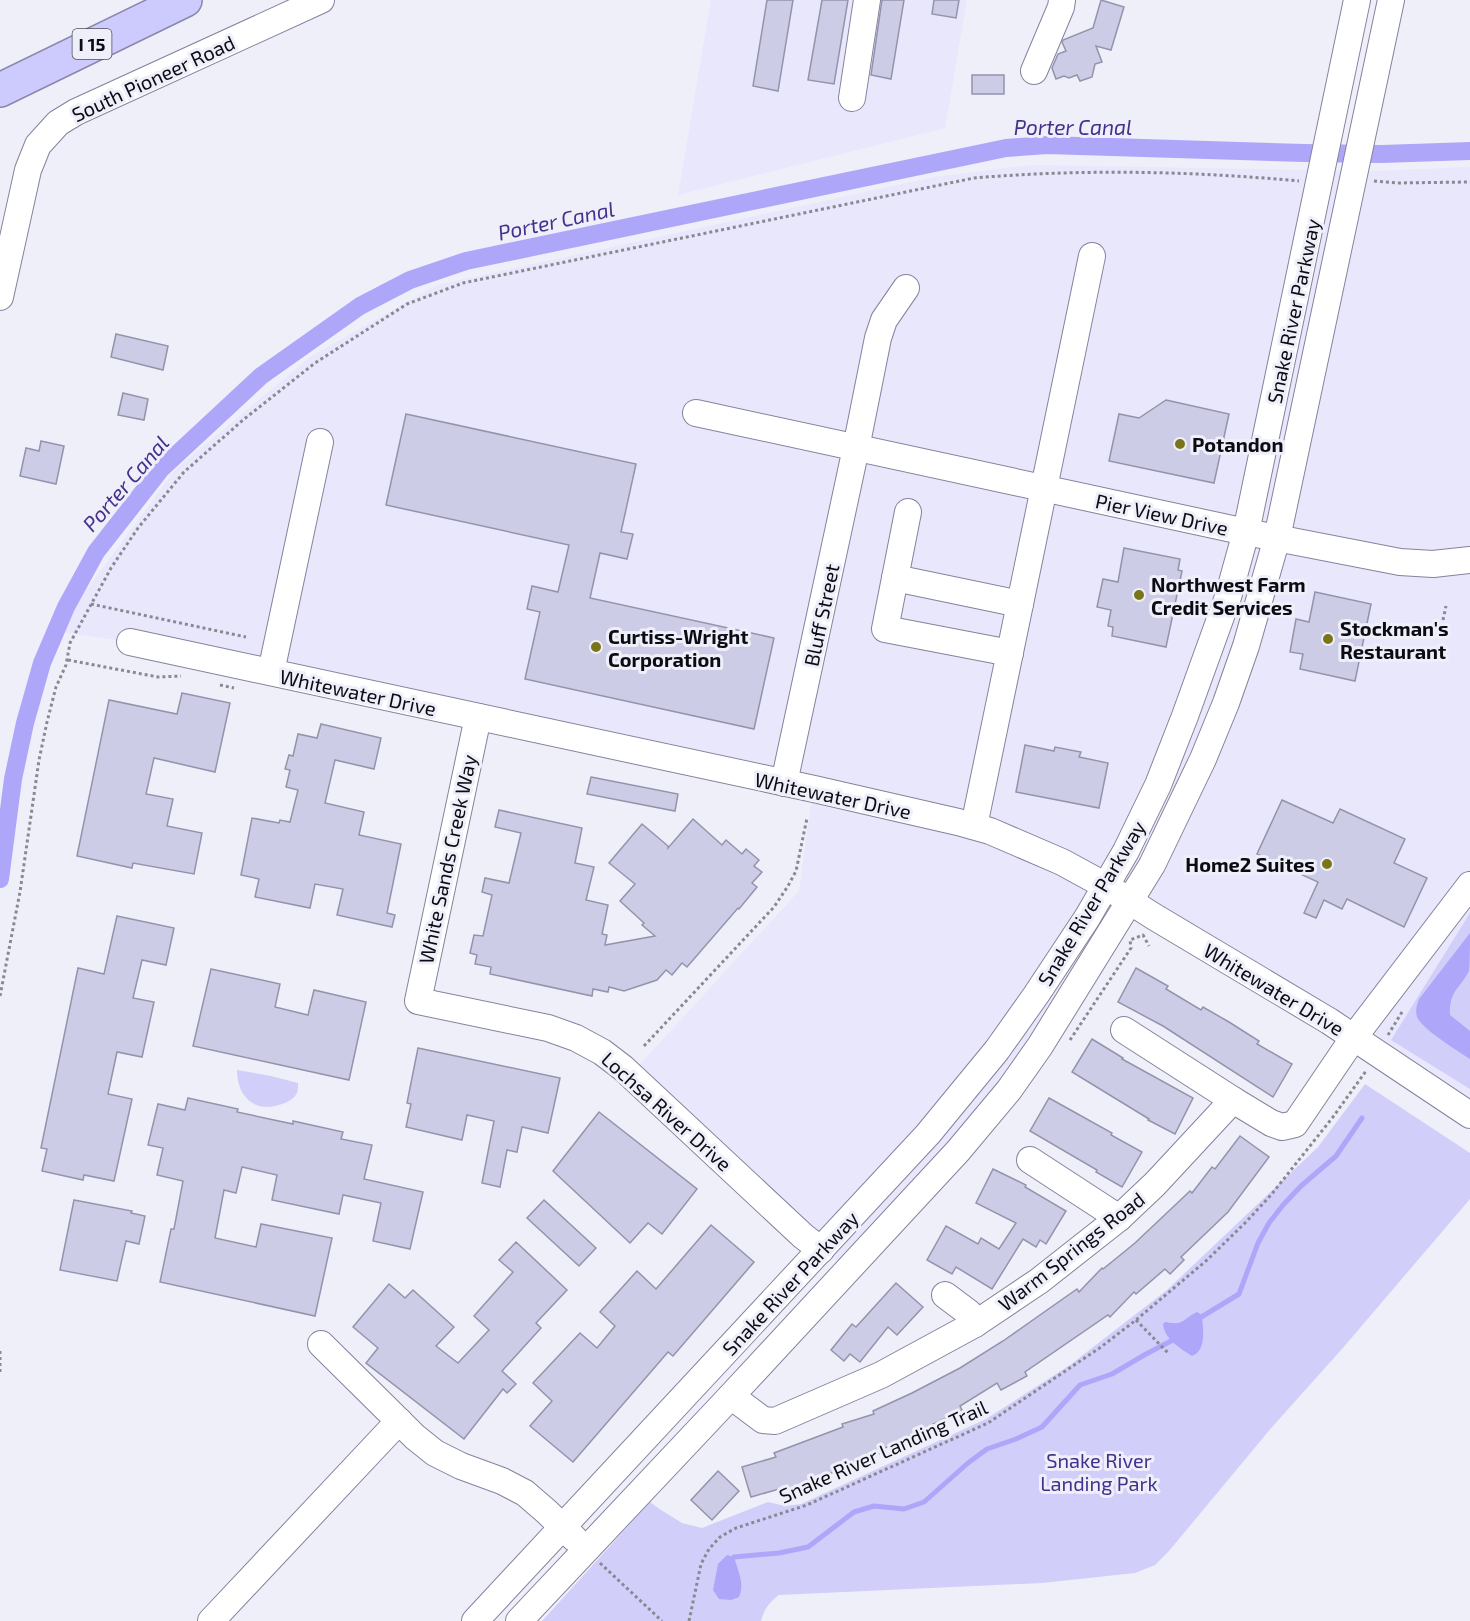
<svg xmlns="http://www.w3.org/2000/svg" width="1470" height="1621" font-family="'Exo 2',sans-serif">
  <rect width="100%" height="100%" fill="#efeffa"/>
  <!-- built -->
  <g fill="#e8e7fc">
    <path d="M711,0H967L945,128L678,195Z"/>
    <path d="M1031,165L1372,171L1470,167V1115L1130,901L1009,1090L849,1269L821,1250L630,1075L799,891L813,789L130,642L62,632L84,593L176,469L310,357L437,285L934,177Z"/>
  </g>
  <!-- green -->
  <g fill="#d1cefa">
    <path d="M1470,913V1089L1391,1040Z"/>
    <path d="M237,1070L271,1076L298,1083C298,1087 298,1090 297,1093C294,1099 288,1102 282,1104C255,1114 237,1097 237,1070Z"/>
    <path d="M1365,1084L1470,1153V1199L1342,1349L1272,1427L1169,1551L1155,1565L1135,1573L1042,1583L779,1595C769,1602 764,1610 761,1621H542L650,1502L661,1510L682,1523L702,1528L768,1502L785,1506L801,1504L986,1419L1070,1365L1167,1290L1318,1147Z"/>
  </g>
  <!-- water -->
  <g fill="#aea7f9">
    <path d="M1470,933C1470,942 1470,964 1469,971C1459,990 1449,991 1450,1015L1470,1031V1059C1457,1050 1423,1030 1417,1017C1415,1010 1417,1005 1419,999Z"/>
    <path d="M1197,1312L1202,1315C1203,1330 1207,1350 1192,1356C1180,1348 1165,1340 1163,1324L1165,1322C1185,1326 1182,1319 1197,1312Z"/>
    <path d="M727,1555L734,1557C738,1571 745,1584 739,1597L731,1600L719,1599L713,1590L718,1564Z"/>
  </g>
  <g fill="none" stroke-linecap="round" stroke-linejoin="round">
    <!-- stream -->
    <g stroke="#aea7f9" stroke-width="5">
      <path d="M1198,1319L1239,1294L1258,1243L1269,1223L1283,1205L1301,1186L1336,1156L1362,1118"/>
      <path d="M734,1557L779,1553L808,1547L854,1512L874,1506L904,1509L924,1502L968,1463L987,1449L1016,1439L1042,1427L1080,1385L1112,1374L1146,1354L1171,1341L1177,1336"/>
    </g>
    <!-- canal -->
    <path stroke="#aea7f9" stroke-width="18" d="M0,879L13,779L25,723L42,663L66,607L96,552L161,469L261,376L360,306L410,280L466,261L1006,148L1047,145L1304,153L1382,154L1470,151"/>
  </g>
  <!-- building -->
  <g fill="#cdcce7" stroke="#9493ac" stroke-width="1.5">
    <path d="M767,0H793L778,91L753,86Z"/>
    <path d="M822,0H848L834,84L808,80Z"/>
    <path d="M882,0H904L891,79L871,75Z"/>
    <path d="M934,0H959L956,18L932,14Z"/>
    <path d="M1101,0L1124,7L1111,50L1096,46L1102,62L1095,64L1092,77L1080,81L1077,75L1069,78L1064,76L1056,79L1052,68L1058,54L1066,51L1062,42L1063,40L1093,28Z"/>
    <rect x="972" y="75" width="32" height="19"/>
    <path d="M116,334L168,346L163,370L111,357Z"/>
    <path d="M123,393L148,399L144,420L118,415Z"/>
    <path d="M1166,400L1229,414L1214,483L1109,461L1119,414L1139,418Z"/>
    <path d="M406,414L636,464L621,532L633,534L627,559L600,553L590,598L774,638L754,729L525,679L540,612L527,609L532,586L558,592L569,545L386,505Z"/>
    <path d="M41,441L64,446L56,484L20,476L26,448L39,451Z"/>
    <path d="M1124,548L1180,559L1178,570L1182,571L1166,647L1112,636L1113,627L1108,626L1111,610L1097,607L1103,579L1118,582Z"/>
    <path d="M1315,592L1371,604L1355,681L1300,669L1303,654L1290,652L1296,619L1309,622Z"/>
    <path d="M182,693L230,703L215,772L154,758L146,794L173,799L167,826L202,833L194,874L133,863L132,868L77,856L109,700L177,714Z"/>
    <path d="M321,724L381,738L374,769L335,760L325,803L364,812L359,835L401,844L387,913L395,915L392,927L337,915L343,889L315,884L310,908L255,897L259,879L241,875L252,818L279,823L280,820L290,822L298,790L286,787L290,770L285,769L289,755L293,756L298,734L317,738Z"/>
    <path d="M1025,745L1054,751L1055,747L1081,752L1079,757L1108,763L1099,808L1016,792Z"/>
    <path d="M591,777L678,794L675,811L587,794Z"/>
    <path d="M1282,800L1333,823L1340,809L1405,839L1394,863L1427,878L1404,927L1347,899L1342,909L1324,900L1316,918L1304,913L1318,882L1257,854Z"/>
    <path d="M499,810L582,828L575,863L594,867L586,900L608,905L602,934L607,935L605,945L655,936L642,925L644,923L620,901L635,884L609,863L642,824L668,846V848L693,819L722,845L726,840L742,854L746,849L759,860L754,866L762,872L752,883L757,887L739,909L738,908L687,967L682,963L672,975L666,970L657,980L624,991L609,987L608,992L593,989L592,996L490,974L491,967L475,964L477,955L470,953L474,935L483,936L492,895L482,892L485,878L509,883L521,833L495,827Z"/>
    <path d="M117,916L174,928L166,965L142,960L133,998L154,1002L142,1057L117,1052L108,1094L132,1099L114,1181L84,1175L83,1180L42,1171L47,1149L41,1148L78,968L104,974Z"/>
    <path d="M1136,968L1168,986L1166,989L1201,1010L1203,1007L1229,1022L1259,1041L1257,1044L1292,1064L1273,1097L1163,1026L1118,1002Z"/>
    <path d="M211,969L280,984L275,1007L308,1015L314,990L366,1002L349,1080L193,1046Z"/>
    <path d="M1092,1039L1123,1058L1122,1059L1193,1098L1175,1134L1148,1120L1149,1119L1072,1072Z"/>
    <path d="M418,1048L560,1078L548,1133L522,1127L517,1152L507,1150L500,1187L482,1183L494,1121L467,1115L462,1140L406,1127L411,1104L407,1103Z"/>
    <path d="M188,1098L238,1109L237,1112L293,1124V1121L343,1132L341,1139L372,1145L364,1179L423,1192L410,1249L373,1241L381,1203L343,1195L339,1214L272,1200L277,1175L242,1167L236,1193L224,1190L215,1238L256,1247L261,1224L332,1238L315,1316L160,1282L171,1229H174L183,1181L157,1175L163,1148L148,1145L158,1104L185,1110Z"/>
    <path d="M1049,1098L1112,1133L1111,1135L1142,1152L1122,1187L1096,1172L1097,1170L1030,1131Z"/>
    <path d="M599,1112L697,1189L662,1234L648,1223L630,1243L553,1171Z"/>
    <path d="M1240,1136L1269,1157L1228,1212L1181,1257L1184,1260L1170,1274L1165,1269L1136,1294L1134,1292L1110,1317L1108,1315L1025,1372L1027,1376L1001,1390L997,1383L960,1406L962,1410L881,1450L882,1453L848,1464L849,1466L788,1490L786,1487L751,1497L742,1467L776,1457L774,1453L843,1427L842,1424L874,1414L873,1411L912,1393L960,1368L1003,1341L1077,1289L1079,1292L1102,1268L1103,1269L1135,1243L1190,1191L1192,1193L1212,1167L1215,1169Z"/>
    <path d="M993,1169L1026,1185L1025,1187L1066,1211L1046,1244L1040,1240L1036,1247L1023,1239L992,1289L956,1267L952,1274L927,1260L946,1226L978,1244L981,1238L999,1249L1016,1223L976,1203Z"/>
    <path d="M74,1200L132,1211L131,1213L145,1216L139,1244L126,1241L117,1281L60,1270Z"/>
    <path d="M544,1200L596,1248L579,1266L527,1218Z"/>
    <path d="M711,1225L754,1262L673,1356L668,1352L573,1462L530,1426L552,1401L533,1383L580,1333L597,1348L615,1326L600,1312L637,1271L656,1289Z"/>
    <path d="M516,1242L567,1290L536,1323L541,1328L502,1371L516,1384L507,1393L503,1389L464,1439L366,1363L378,1348L353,1327L389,1284L405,1298L413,1290L454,1327L436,1346L458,1363L489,1330L474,1316L513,1272L499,1260Z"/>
    <path d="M896,1283L923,1307L897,1335L888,1327L860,1362L850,1354L844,1361L831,1350L852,1324L856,1327Z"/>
    <path d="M718,1471L739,1491L712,1520L691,1500Z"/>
  </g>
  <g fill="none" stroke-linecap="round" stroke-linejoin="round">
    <!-- minor casing -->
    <g stroke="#84839c" stroke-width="28">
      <g id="minor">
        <path d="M1034,71L1061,7L1062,0"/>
        <path d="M852,98L867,0"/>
        <path d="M0,297L28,170L38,145L58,123L76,112L321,0"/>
        <path d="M696,413L1246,532L1400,562L1433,564L1470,560"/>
        <path d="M908,512L885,629L1010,653"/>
        <path d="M895,578L1020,604"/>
        <path d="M130,642L814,789L958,822L990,831L1062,862L1106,886L1153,916L1329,1021L1470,1115"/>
        <path d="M271,672L320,442"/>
        <path d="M478,717L418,1001L548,1028L576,1038L602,1052L623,1068L803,1236L821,1250"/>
        <path d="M784,783L856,448L878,338L884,320L906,288"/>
        <path d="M974,826L1092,256"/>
        <path d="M1124,1030L1233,1100"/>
        <path d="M1030,1160L1119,1218"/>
        <path d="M945,1295L969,1313L975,1324"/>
        <path d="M321,1344L415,1437L435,1453L461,1466L502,1481L525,1493L547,1512L575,1539"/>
        <path d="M731,1396L763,1420L775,1421L881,1375L975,1324L1039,1281L1119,1218L1155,1184L1233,1100L1271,1123L1282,1127L1295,1124L1354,1037L1470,885"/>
        <path d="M211,1621L399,1421"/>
        <path d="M475,1621L928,1134L997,1050L1036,995L1087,918L1126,851L1158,785L1185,716L1228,597L1246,532L1357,0"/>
        <path d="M519,1621L731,1396L958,1151L1009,1090L1040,1046L1152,865L1203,759L1226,703L1246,646L1277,538L1391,0"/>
      </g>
    </g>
    <!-- highway casing -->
    <g stroke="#8987ab" stroke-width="36">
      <path id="highway" d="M0,90L185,0"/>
    </g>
    <!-- path -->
    <g stroke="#898993" stroke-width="3" stroke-dasharray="3 3" stroke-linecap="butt">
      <path d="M1374,181L1397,183L1470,182"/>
      <path d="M91,604L246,637"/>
      <path d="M1443,620L1446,606"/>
      <path d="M68,660L158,677L181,676"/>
      <path d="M220,685L234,688"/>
      <path d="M0,996L20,892L39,760L47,722L56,687L66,665L70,643L111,568L138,528L184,472L243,420L315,363L407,304L463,283L974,178C1081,169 1191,171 1299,181"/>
      <path d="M1388,1035L1402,1012"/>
      <path d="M1070,1040L1131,948L1130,940L1143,935L1149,946"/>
      <path d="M644,1046L774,907L788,886L796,871L807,818"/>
      <path d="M1136,1320L1169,1354"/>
      <path d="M0,1351V1373"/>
      <path d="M600,1563L662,1621"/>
      <path d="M689,1621L701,1564L709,1549L720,1537L736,1528L807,1505L988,1423L1101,1347L1136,1320L1207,1260L1246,1222L1271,1195L1333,1117L1366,1071"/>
    </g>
    <!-- minor -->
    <use href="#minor" stroke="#fff" stroke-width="26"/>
    <!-- highway -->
    <use href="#highway" stroke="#cdcafd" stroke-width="33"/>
  </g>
  <!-- markers -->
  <g fill="#78751a" stroke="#efeffa" stroke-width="2">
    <circle cx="1180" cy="444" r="6"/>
    <circle cx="1139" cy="595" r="6"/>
    <circle cx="1328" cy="639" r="6"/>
    <circle cx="596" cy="647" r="6"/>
    <circle cx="1327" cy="864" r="6"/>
  </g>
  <g text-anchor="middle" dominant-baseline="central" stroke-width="6" stroke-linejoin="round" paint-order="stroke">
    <!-- shield labels -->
    <rect fill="#efeffa" stroke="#4f4f59" stroke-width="1.5" x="72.5" y="29" width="39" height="30" rx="4.5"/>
    <g font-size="18" font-weight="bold" fill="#0b0b14">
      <text x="92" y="44">I 15</text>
    </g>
    <!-- street labels -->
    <g font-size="20" fill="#0b0b14" stroke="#efeffa">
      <text transform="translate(153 78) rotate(-25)">South Pioneer Road</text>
      <text transform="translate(1293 311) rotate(-78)">Snake River Parkway</text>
      <text transform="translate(1162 514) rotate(12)">Pier View Drive</text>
      <text transform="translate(821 615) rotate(-78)">Bluff Street</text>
      <text transform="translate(358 692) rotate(12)">Whitewater Drive</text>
      <text transform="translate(833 795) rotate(12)">Whitewater Drive</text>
      <text transform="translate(447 859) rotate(-78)">White Sands Creek Way</text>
      <text transform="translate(1091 903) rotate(-59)">Snake River Parkway</text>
      <text transform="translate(1274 989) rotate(31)">Whitewater Drive</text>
      <text transform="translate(667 1111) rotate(42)">Lochsa River Drive</text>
      <text transform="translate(1071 1251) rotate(-38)">Warm Springs Road</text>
      <text transform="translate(790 1283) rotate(-47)">Snake River Parkway</text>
      <text transform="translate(883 1451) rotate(-24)">Snake River Landing Trail</text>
    </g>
    <!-- poi labels -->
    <g font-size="20" font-weight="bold" fill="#0b0b14" stroke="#efeffa" text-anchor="start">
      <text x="1192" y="444">Potandon</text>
      <text x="1151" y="584">Northwest Farm<tspan x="1151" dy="23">Credit Services</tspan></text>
      <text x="1340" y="628">Stockman's<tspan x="1340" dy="23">Restaurant</tspan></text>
      <text x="608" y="636">Curtiss-Wright<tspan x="608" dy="23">Corporation</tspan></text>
      <text x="1315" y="864" text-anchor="end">Home2 Suites</text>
    </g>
    <!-- park labels -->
    <g font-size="20" fill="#432f8c" stroke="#efeffa">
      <text x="1099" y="1460">Snake River<tspan x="1099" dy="23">Landing Park</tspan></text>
    </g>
    <!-- water labels -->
    <g font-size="21" font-style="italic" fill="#45308e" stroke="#efeffa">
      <text x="1073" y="126">Porter Canal</text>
      <text transform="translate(556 220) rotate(-12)">Porter Canal</text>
      <text transform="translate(125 483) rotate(-49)">Porter Canal</text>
    </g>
  </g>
</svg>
